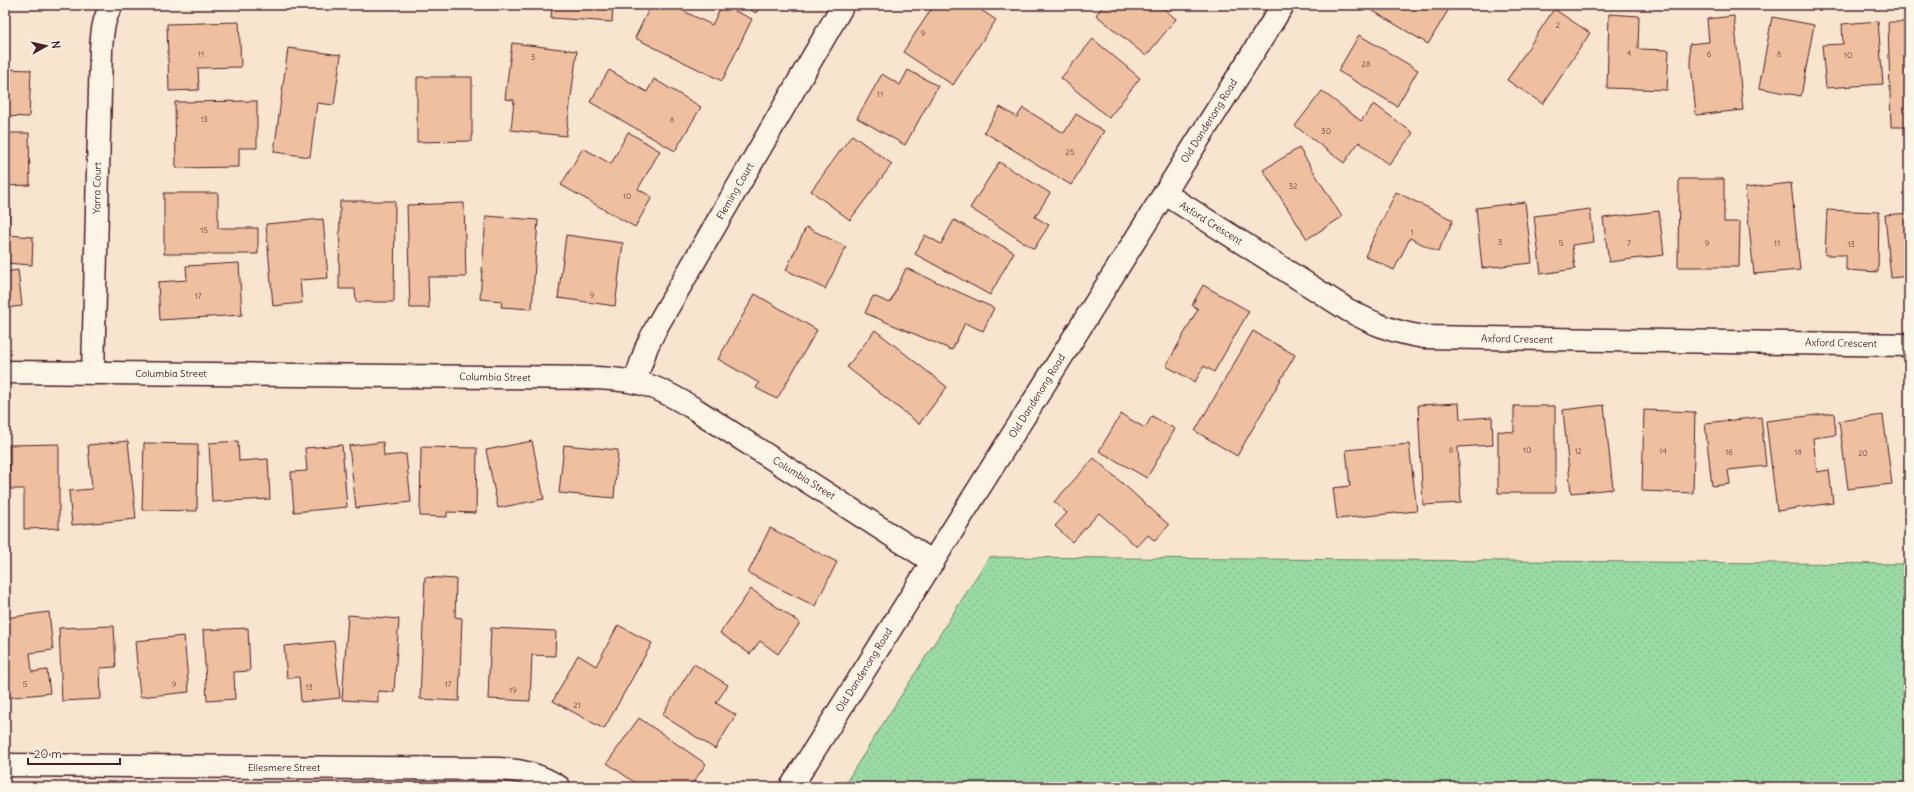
<svg xmlns="http://www.w3.org/2000/svg" width="1914" height="792" font-family="Delius,sans-serif">
  <defs>
    <pattern id="grass-dots" width="8" height="8" patternUnits="userSpaceOnUse"><rect width="8" height="8" fill="#9adaa4"/><path d="M2 2h.1M6 6h.1" fill="none" stroke="#86bb8d" stroke-width="1.8" stroke-linecap="round"/></pattern>
  </defs>
  <rect width="100%" height="100%" fill="#f8e5d0"/>
  <filter id="ink" filterUnits="userSpaceOnUse"><feTurbulence type="fractalNoise" baseFrequency=".025" numOctaves="2"/><feDisplacementMap in="SourceGraphic" scale="8" xChannelSelector="R" yChannelSelector="G"/><feConvolveMatrix kernelMatrix="1 2 1 2 8 2 1 2 1" color-interpolation-filters="sRGB"/></filter>
  <g filter="url(#ink)">
    <!-- grass -->
    <path fill="url(#grass-dots)" stroke="#727c68" d="M989,557L1909,564V787H843Z"/>
    <!-- building -->
    <g fill="#efc09f" stroke="#4a1f2b">
      <path d="M552,5H613L612,22L551,18Z"/>
      <path d="M651,5H671L712,25L722,5L752,19L722,81L635,38Z"/>
      <path d="M742,5H761L756,13Z"/>
      <path d="M934,5H974L996,20L953,85L903,52Z"/>
      <path d="M1104,5H1159L1176,19L1146,56L1096,15Z"/>
      <path d="M1377,5H1447L1450,7L1428,44L1373,11Z"/>
      <path d="M1554,9L1590,33L1543,104L1507,80Z"/>
      <path d="M1609,14L1639,16L1638,49L1669,50L1667,90L1607,88Z"/>
      <path d="M1734,16L1743,110L1696,115L1689,44L1709,42L1707,19Z"/>
      <path d="M1772,17L1814,25L1801,96L1759,88Z"/>
      <path d="M1878,21L1883,84L1826,88L1822,45L1843,44L1842,24Z"/>
      <path d="M239,22L241,67L198,68L199,90L169,91L167,24Z"/>
      <path d="M1888,22H1909V127H1891Z"/>
      <path d="M5,25H7L9,53H5Z"/>
      <path d="M1359,35L1418,70L1397,106L1338,71Z"/>
      <path d="M1093,39L1140,78L1109,118L1061,78Z"/>
      <path d="M512,43L577,51L566,136L511,130L514,100L505,99Z"/>
      <path d="M288,48L341,55L334,105L317,103L310,157L274,152Z"/>
      <path d="M5,69L31,70L29,117L5,116Z"/>
      <path d="M609,70L647,92L654,79L701,107L675,151L590,102Z"/>
      <path d="M908,70L938,86L905,145L857,118L882,74L900,85Z"/>
      <path d="M417,77H472V141L417,142Z"/>
      <path d="M1322,91L1361,121L1374,104L1413,133L1389,165L1359,142L1344,163L1295,126Z"/>
      <path d="M257,101V148H239V167L176,168L175,102Z"/>
      <path d="M1000,107L1017,117L1023,108L1064,133L1076,114L1104,131L1071,185L984,132Z"/>
      <path d="M628,132L660,151L638,189L652,197L635,227L561,185L583,148L611,164Z"/>
      <path d="M5,133H29L30,185L5,186Z"/>
      <path d="M852,135L892,164L850,220L811,191Z"/>
      <path d="M1299,148L1342,217L1307,239L1263,170Z"/>
      <path d="M999,162L1050,193L1035,217L1049,225L1034,249L970,208Z"/>
      <path d="M1679,179H1724V222H1740L1739,267H1678Z"/>
      <path d="M1791,183L1800,270L1754,274L1745,188Z"/>
      <path d="M1396,192L1453,220L1438,252L1410,238L1394,270L1365,256Z"/>
      <path d="M164,193H218V228H258V254H164Z"/>
      <path d="M340,201H395L394,302H356L355,289H339Z"/>
      <path d="M1525,202L1532,263L1482,268L1476,208Z"/>
      <path d="M464,203L466,277H428L429,308H410L407,205Z"/>
      <path d="M5,205H10L8,235L33,237L32,265L5,263Z"/>
      <path d="M1590,209L1594,242L1572,245L1575,269L1541,274L1534,216Z"/>
      <path d="M1827,210L1879,212L1878,272L1846,270V255H1825Z"/>
      <path d="M1659,211L1664,255L1609,262L1603,218Z"/>
      <path d="M1909,213V276L1891,278L1885,215Z"/>
      <path d="M486,216L538,220L532,309L501,307L502,301L480,299Z"/>
      <path d="M323,219L328,278L300,280L302,303L273,306L266,224Z"/>
      <path d="M954,220L1014,252L990,295L915,254L925,235L941,244Z"/>
      <path d="M806,227L846,247L825,289L786,270Z"/>
      <path d="M566,235L623,243L615,306L558,298Z"/>
      <path d="M239,263L242,315L160,320L158,282L187,280L186,266Z"/>
      <path d="M906,268L994,308L983,331L965,323L952,350L865,313L873,296L890,303Z"/>
      <path d="M18,270L22,306L5,308V272Z"/>
      <path d="M1203,285L1249,311L1214,372L1204,366L1195,382L1166,366L1198,309L1192,305Z"/>
      <path d="M755,294L817,330L777,399L756,388L759,383L718,359Z"/>
      <path d="M875,330L947,387L919,424L847,367Z"/>
      <path d="M1253,331L1295,355L1237,456L1195,431Z"/>
      <path d="M1459,403L1460,419L1492,417L1493,445L1458,447L1461,503L1423,505L1418,405Z"/>
      <path d="M1604,405L1613,489L1571,493L1563,410Z"/>
      <path d="M1514,406H1555V493H1498V431L1514,432Z"/>
      <path d="M1644,410L1695,412L1693,493L1642,491Z"/>
      <path d="M1834,413L1836,435L1813,438L1817,472L1829,470L1833,503L1777,511L1766,421Z"/>
      <path d="M1121,414L1145,428L1152,416L1175,429L1147,478L1099,451Z"/>
      <path d="M1883,415L1892,484L1848,489L1839,421Z"/>
      <path d="M1761,417L1766,466L1728,470L1730,484L1712,486L1705,423Z"/>
      <path d="M128,441L136,519L72,525L69,491L92,489L88,445Z"/>
      <path d="M238,441L239,461L268,459L270,499L212,502L209,443Z"/>
      <path d="M532,441L544,499L498,508L486,450Z"/>
      <path d="M383,442L384,456L406,454L411,502L356,508L349,446Z"/>
      <path d="M144,443L198,444L197,511L142,510Z"/>
      <path d="M59,444V528L24,529V489H10L9,445Z"/>
      <path d="M1409,444L1417,511L1337,519L1333,488L1350,486L1346,450Z"/>
      <path d="M342,445L347,507L294,512L291,472L307,471L305,448Z"/>
      <path d="M564,445L618,450L614,498L559,493Z"/>
      <path d="M421,447L477,448L476,513L447,512V517L420,516Z"/>
      <path d="M1094,458L1169,525L1155,541L1148,535L1137,547L1099,513L1072,542L1055,526L1067,513L1054,502Z"/>
      <path d="M1909,460V490H1907Z"/>
      <path d="M770,528L837,562L815,606L748,573Z"/>
      <path d="M425,577L456,579L455,617L462,618L459,701L420,699Z"/>
      <path d="M751,589L800,623L778,654L760,641L750,654L720,633Z"/>
      <path d="M49,612L53,650L30,653L32,672L47,670L50,693L5,698V618Z"/>
      <path d="M348,615L399,619L394,692L378,691V702L342,700Z"/>
      <path d="M618,625L652,643L604,729L553,701L578,655L596,666Z"/>
      <path d="M114,626L116,667L100,668L101,699L62,701L59,628Z"/>
      <path d="M248,628L250,671L234,672L235,699L207,701L203,630Z"/>
      <path d="M491,628L556,631L555,656L532,655L530,701L488,699Z"/>
      <path d="M184,636L189,692L140,697L135,641Z"/>
      <path d="M334,641L340,698L301,702L299,677L287,678L284,646Z"/>
      <path d="M694,664L728,685L716,703L736,715L715,749L662,715Z"/>
      <path d="M639,718L706,764L690,787H641L607,763Z"/>
    </g>
    <g fill="none" stroke-linecap="round" stroke-linejoin="round">
      <!-- minor casing -->
      <g stroke="#4a1f2b" stroke-width="25">
        <g id="minor">
          <path d="M1164,193L1348,310C1376,325 1393,332 1424,337L1909,345"/>
          <path d="M5,372L596,378C643,380 659,387 698,411L933,562"/>
          <path d="M93,373L101,50C102,34 103,18 112,5"/>
          <path d="M635,381L647,346L657,326L843,5"/>
          <path d="M5,765L499,769C523,771 538,774 559,787"/>
        </g>
      </g>
      <!-- secondary casing -->
      <g stroke="#4a1f2b" stroke-width="25">
        <path id="secondary" d="M791,787L1283,5"/>
      </g>
      <!-- minor -->
      <use href="#minor" stroke="#fcf5e5" stroke-width="22"/>
      <!-- secondary -->
      <use href="#secondary" stroke="#fcf5e5" stroke-width="22"/>
    </g>
  </g>
  <g text-anchor="middle" dominant-baseline="central" stroke-width="4" stroke-linejoin="round" paint-order="stroke">
    <!-- number labels -->
    <g font-size="8" fill="#734748">
      <text x="1558" y="25">2</text>
      <text x="923" y="33">9</text>
      <text x="1629" y="53">4</text>
      <text x="201" y="54">11</text>
      <text x="1709" y="54">6</text>
      <text x="1779" y="54">8</text>
      <text x="1848" y="55">10</text>
      <text x="533" y="57">3</text>
      <text x="1366" y="64">28</text>
      <text x="880" y="94">11</text>
      <text x="204" y="119">13</text>
      <text x="672" y="120">8</text>
      <text x="1326" y="131">30</text>
      <text x="1070" y="152">25</text>
      <text x="1293" y="186">32</text>
      <text x="627" y="196">10</text>
      <text x="204" y="230">15</text>
      <text x="1412" y="232">1</text>
      <text x="1500" y="242">3</text>
      <text x="1561" y="243">5</text>
      <text x="1629" y="243">7</text>
      <text x="1707" y="243">9</text>
      <text x="1777" y="243">11</text>
      <text x="1851" y="244">13</text>
      <text x="592" y="295">9</text>
      <text x="198" y="296">17</text>
      <text x="1451" y="450">8</text>
      <text x="1527" y="450">10</text>
      <text x="1578" y="451">12</text>
      <text x="1663" y="451">14</text>
      <text x="1729" y="452">16</text>
      <text x="1798" y="452">18</text>
      <text x="1863" y="453">20</text>
      <text x="25" y="684">5</text>
      <text x="174" y="684">9</text>
      <text x="448" y="684">17</text>
      <text x="309" y="687">13</text>
      <text x="513" y="690">19</text>
      <text x="577" y="705">21</text>
    </g>
    <!-- street labels -->
    <g font-size="10" fill="#4a1f2b" stroke="#fcf5e5">
      <text transform="translate(1209 121) rotate(-58)">Old Dandenong Road</text>
      <text transform="translate(97 188) rotate(-89)">Yarra Court</text>
      <text transform="translate(735 191) rotate(-60)">Fleming Court</text>
      <text transform="translate(1211 223) rotate(32)">Axford Crescent</text>
      <text transform="translate(1517 339) rotate(1)">Axford Crescent</text>
      <text transform="translate(1841 343) rotate(1)">Axford Crescent</text>
      <text x="171" y="373">Columbia Street</text>
      <text transform="translate(495 377) rotate(1)">Columbia Street</text>
      <text transform="translate(1037 396) rotate(-58)">Old Dandenong Road</text>
      <text transform="translate(804 478) rotate(32)">Columbia Street</text>
      <text transform="translate(864 670) rotate(-58)">Old Dandenong Road</text>
      <text x="284" y="767">Ellesmere Street</text>
    </g>
  </g>
  <!-- margin -->
  <rect width="1914" height="792" fill="none" stroke="#fcf5e5" stroke-width="20"/>
  <rect x="10" y="10" width="1894" height="772" fill="none" stroke="#4a1f2b" stroke-width="1.5" filter="url(#ink)"/>
  <!-- north arrow -->
  <g transform="translate(46 46) rotate(82)" stroke="#fcf5e5" stroke-width="3" paint-order="stroke">
  <path d="M0-3L7 15L0 10L-7 15Z" fill="#4a1f2b"/>
  <text y="-6" font-size="11" font-weight="bold" text-anchor="middle" fill="#4a1f2b">N</text>
  </g>
  <!-- scale -->
  <path d="M28 758v6h92v-6" fill="none" stroke="#4a1f2b" stroke-width="2"/>
  <text x="34" y="758" font-size="12" fill="#4a1f2b" stroke="#fcf5e5" stroke-width="3" paint-order="stroke">20 m</text>
</svg>
